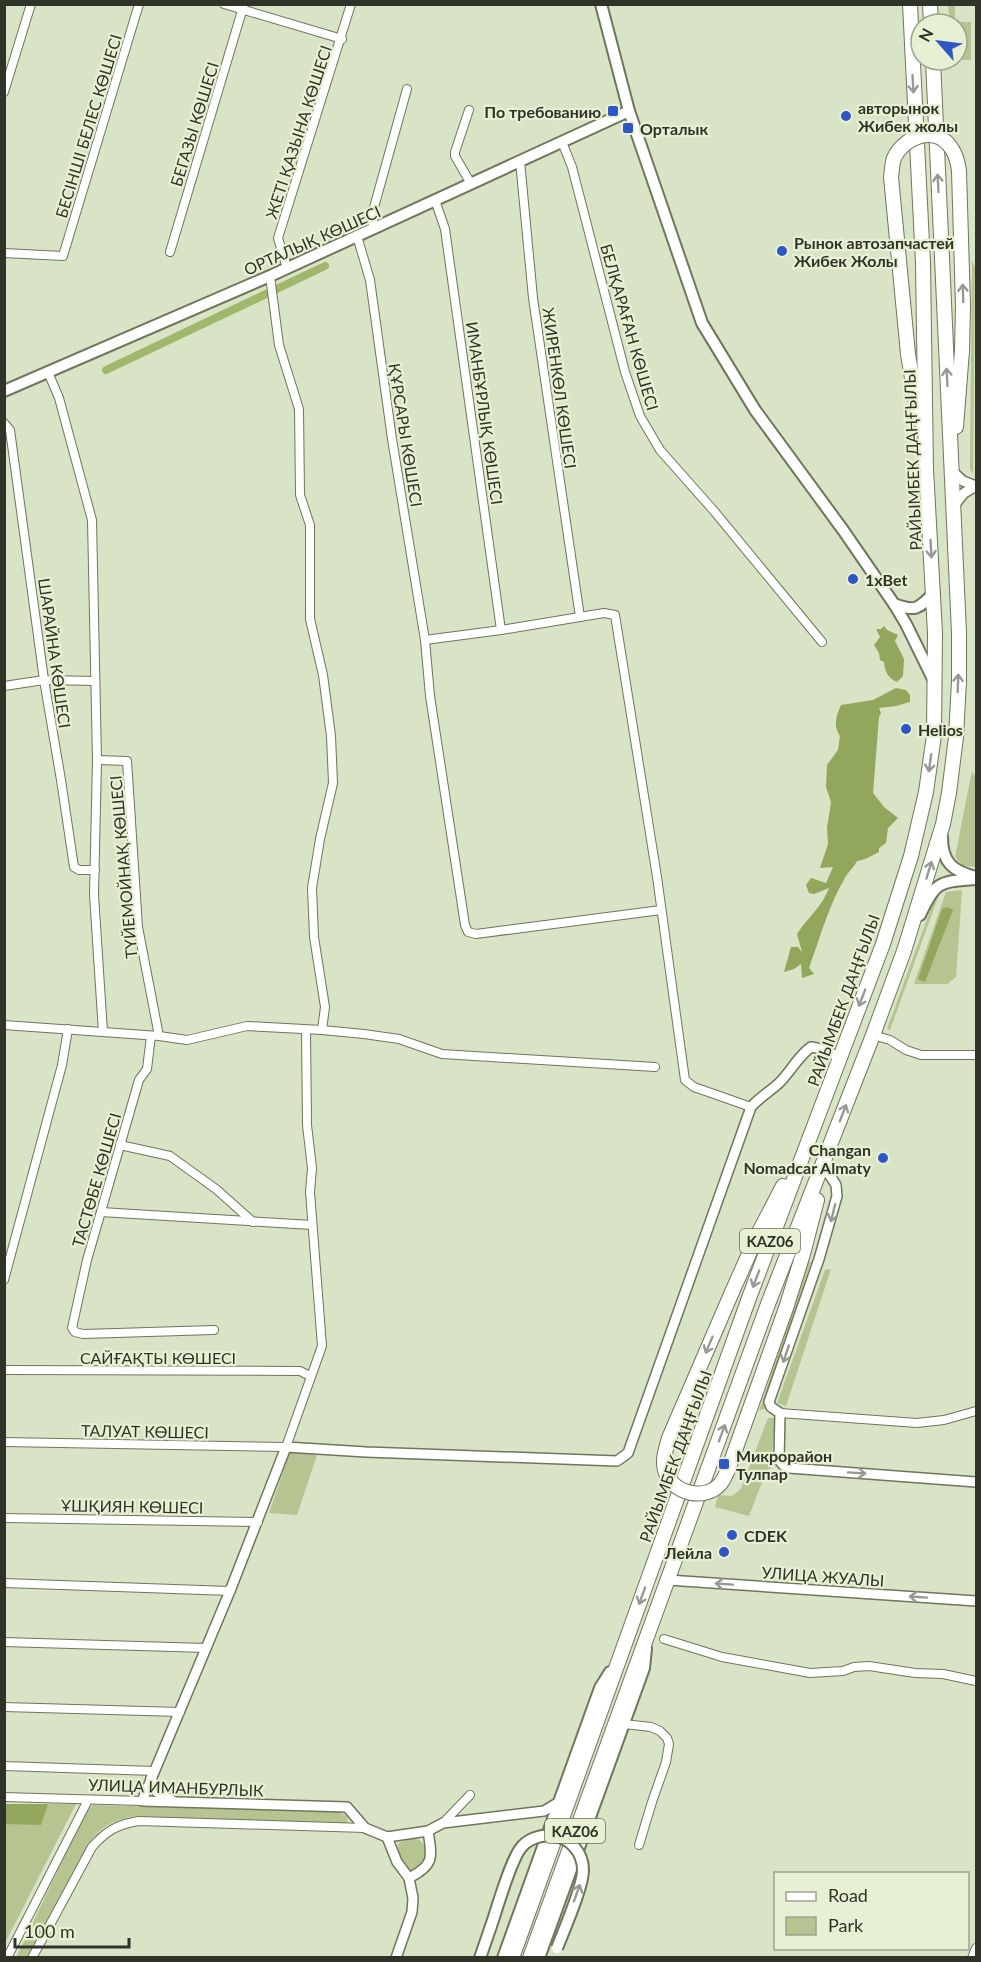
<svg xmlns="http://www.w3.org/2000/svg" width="981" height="1962" font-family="Lato,sans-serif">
  <rect width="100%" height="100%" fill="#d9e3c5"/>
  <!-- green -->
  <g fill="#b5c491">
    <path d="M948,5H955V22H971V60H957V24H950Z"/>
    <path d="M972,261L975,267L973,474L970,469Z"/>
    <path d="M972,771L974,775L976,776V867L963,866L955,857Z"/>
    <path d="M941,889L890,1030L887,1029L935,897Z"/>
    <path d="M962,890L956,977L947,984H914L946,892Z"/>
    <path d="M808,1262H811L765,1400L766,1408L759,1411Z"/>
    <path d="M831,1269L786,1406L777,1403L825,1270Z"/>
    <path d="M768,1418H775L771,1468L766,1472L749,1516L715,1507L718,1495L732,1496L741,1489Z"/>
    <path d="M290,1452L317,1455L297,1515L269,1513Z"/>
    <path d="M5,1804H76L5,1943Z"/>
    <path d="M93,1805L339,1812L347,1816L348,1822L344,1825L138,1816C114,1819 101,1826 87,1846L27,1957L16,1958L86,1811Z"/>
    <path d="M409,1838C423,1838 426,1846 427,1859C420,1866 417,1872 406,1870L395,1853L399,1843Z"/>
  </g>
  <!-- forest -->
  <g fill="#92a75b">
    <path d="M884,626L887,630L898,635L895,641L904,659L903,676L897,682C888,678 885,672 884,662L880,660L879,653L874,645L880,637L876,629H881Z"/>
    <path d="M896,688L906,690L910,695V702L896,706L879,708L881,713L879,717L873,793L884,807L898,818L888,828L886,843L879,848V852C871,856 865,860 857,861C854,867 849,871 846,876C829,904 820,938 809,968L814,974L802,978L801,964L794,969L784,972L791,947H798L802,952L797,934C807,918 822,907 829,888L814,894L809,893L806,885L811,878L826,883L833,867L820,868L828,844L827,828L831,802L826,787L827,765L838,750L840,736C833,725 836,716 841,705L873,700Z"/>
    <path d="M947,907L953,910L925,982L918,979L942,909Z"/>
    <path d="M5,1804H48L41,1825L5,1824Z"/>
  </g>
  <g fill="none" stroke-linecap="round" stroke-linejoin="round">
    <!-- canal -->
    <path stroke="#a1b76b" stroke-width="8" d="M106,370L325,266"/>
    <!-- minor casing -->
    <g stroke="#6e765b" stroke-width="10">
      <g id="minor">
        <path d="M224,4L342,39"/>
        <path d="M4,92L31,4"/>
        <path d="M469,110L455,152V156L471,184"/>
        <path d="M562,142L572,167L625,372L640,416L660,450L714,511L822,642"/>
        <path d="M520,161L533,298L580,617"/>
        <path d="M435,200L445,229L501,630"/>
        <path d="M373,229V211L407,89"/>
        <path d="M357,236L370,280L392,439L425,640L430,696L465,925L468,932L476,934L661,910"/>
        <path d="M170,252L244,4"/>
        <path d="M4,253L63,256L139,4"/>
        <path d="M287,268L278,238L351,4"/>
        <path d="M270,276L279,345L299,409L300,495L310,525V619L323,675L331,736L333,783L320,839L312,888L314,937L325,1007L322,1030"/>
        <path d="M48,372L59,398L92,520L97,760L94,895L103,1032"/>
        <path d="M4,423L10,430L44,680L61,780L74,867L79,870H95"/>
        <path d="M425,640L501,630L604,613L615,615L657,877L685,1080L694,1087L751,1107"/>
        <path d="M4,686L44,680L95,681"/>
        <path d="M97,760L127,761L138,927L159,1036"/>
        <path d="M4,1025L159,1036L187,1040L247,1026L322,1030L364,1034L399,1039L442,1054L655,1067"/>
        <path d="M873,1035L890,1040L906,1050L921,1055H976"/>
        <path d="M151,1036L147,1069L139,1080L87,1260L72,1328L75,1332L83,1334L214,1330"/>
        <path d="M120,1145L170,1156L216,1189L253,1222"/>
        <path d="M101,1212L312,1225"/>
        <path d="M4,1280L62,1065L68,1029"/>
        <path d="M4,1370L300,1371L310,1376"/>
        <path d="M780,1413L917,1423L944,1420L976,1411"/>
        <path d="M4,1442L286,1447L322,1346L310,1192L312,1168L307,1125L306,1030"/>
        <path d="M4,1518L258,1522"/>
        <path d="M4,1583L230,1591"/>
        <path d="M664,1639L722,1657L810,1673L843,1671L854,1667L869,1666L915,1673L943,1674L976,1681"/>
        <path d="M4,1642L206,1648"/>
        <path d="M4,1707L180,1712"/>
        <path d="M624,1724L651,1727L660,1731L667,1738L669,1744L666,1762L652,1802L639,1845"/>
        <path d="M4,1766L154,1771"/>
        <path d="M4,1797L142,1801"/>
        <path d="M443,1823L470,1795"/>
        <path d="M7,1958L88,1800"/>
        <path d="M32,1958L92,1847C106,1831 118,1824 139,1821L365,1828"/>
        <path d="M972,1958L976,1948"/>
      </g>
    </g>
    <!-- tertiary casing -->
    <g stroke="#6e765b" stroke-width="12">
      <g id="tertiary">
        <path d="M951,470L963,481L976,486"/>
        <path d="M953,507L964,493L976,486"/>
        <path d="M825,1168L836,1185L837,1196L819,1259L769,1402L771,1407L780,1413L779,1460L783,1465L789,1468L976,1482"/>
        <path d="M668,1580L976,1601"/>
        <path d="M151,1778L157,1792L173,1801"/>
        <path d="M559,1802L544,1811L443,1823L428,1831L387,1837L365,1828L347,1807L142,1801L230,1591L286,1447L366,1452L617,1461L628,1453L751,1107C759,1098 769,1092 778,1084C790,1073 797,1057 811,1047L817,1048L840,1057"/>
        <path d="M387,1837L397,1862L409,1878L413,1898L412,1912L396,1958"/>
        <path d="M409,1878C435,1865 432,1857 428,1831"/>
      </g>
    </g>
    <!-- secondary casing -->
    <g stroke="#6e765b" stroke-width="14">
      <g id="secondary">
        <path d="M601,4L629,111L702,323L755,410L843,530L894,604L906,624L934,681"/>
        <path d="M4,391L270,276L629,111"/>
        <path d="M894,604C916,612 918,609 934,593"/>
        <path d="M942,837C942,862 952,871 976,877"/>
        <path d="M920,915C936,880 940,882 976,879"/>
        <path d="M480,1958L491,1926"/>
        <path d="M503,1958L600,1688L610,1672"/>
        <path d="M539,1958L644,1668L646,1649"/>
      </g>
    </g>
    <!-- trunk casing -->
    <g stroke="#6e765b" stroke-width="16">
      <g id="trunk">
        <path d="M930,4L931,24"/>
        <path d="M908,354L919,420"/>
        <path d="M956,427L962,351"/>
        <path d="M732,1292L757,1236L783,1186"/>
        <path d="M786,1308L803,1254L817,1200"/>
        <path d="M512,1958L749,1298L883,944L911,856L926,792L934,735L935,633L926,469L923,263L910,4"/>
        <path d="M530,1958L768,1304L873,1035L904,951L943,824L949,793L956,737L959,681V633L933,60"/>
      </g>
    </g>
    <!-- minor -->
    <use href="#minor" stroke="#fff" stroke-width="8"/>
    <!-- tertiary -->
    <use href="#tertiary" stroke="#fff" stroke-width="9"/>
    <!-- secondary -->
    <use href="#secondary" stroke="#fff" stroke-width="10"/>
    <!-- trunk -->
    <use href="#trunk" stroke="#fff" stroke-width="14"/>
    <!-- secondary-bridge casing -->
    <g stroke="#6e765b" stroke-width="14" stroke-linecap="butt">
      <path id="secondary-bridge" d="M491,1926C498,1906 509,1865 520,1849C527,1839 541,1834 553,1836C570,1837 583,1853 583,1870C583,1887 564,1930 557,1948"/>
    </g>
    <!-- trunk-bridge casing -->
    <g stroke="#6e765b" stroke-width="16" stroke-linecap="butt">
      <g id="trunk-bridge">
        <path d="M908,354L891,177C892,171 892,164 894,158C903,138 933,125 949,145C956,153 958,162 959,171L963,306L962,351"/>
        <path d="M732,1292L669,1438C666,1449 662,1459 665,1470C671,1494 706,1502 721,1483C724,1479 726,1474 728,1470L786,1308"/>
      </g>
    </g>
    <!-- secondary-bridge -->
    <use href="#secondary-bridge" stroke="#fff" stroke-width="10"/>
    <!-- trunk-bridge -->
    <use href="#trunk-bridge" stroke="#fff" stroke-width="14"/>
  </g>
  <!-- one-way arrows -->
  <defs><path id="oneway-shaft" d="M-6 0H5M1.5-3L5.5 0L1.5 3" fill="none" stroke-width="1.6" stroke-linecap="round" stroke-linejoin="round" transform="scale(1.5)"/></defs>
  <g stroke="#989994">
    <use href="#oneway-shaft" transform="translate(913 84) rotate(87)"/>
    <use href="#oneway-shaft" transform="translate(938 183) rotate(-93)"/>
    <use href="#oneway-shaft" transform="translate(963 293) rotate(-92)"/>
    <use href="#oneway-shaft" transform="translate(947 377) rotate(-93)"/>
    <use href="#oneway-shaft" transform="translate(931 549) rotate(87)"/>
    <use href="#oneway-shaft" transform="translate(958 683) rotate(-88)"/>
    <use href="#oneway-shaft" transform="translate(930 763) rotate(98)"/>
    <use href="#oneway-shaft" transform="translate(929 870) rotate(-73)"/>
    <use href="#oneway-shaft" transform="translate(862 998) rotate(111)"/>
    <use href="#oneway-shaft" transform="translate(843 1113) rotate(-69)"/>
    <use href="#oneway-shaft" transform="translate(833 1213) rotate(104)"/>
    <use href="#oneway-shaft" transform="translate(756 1279) rotate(111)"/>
    <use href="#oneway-shaft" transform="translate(709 1345) rotate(113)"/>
    <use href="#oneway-shaft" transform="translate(786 1354) rotate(109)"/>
    <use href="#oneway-shaft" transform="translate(722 1433) rotate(-70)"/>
    <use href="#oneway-shaft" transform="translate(857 1473) rotate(4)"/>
    <use href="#oneway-shaft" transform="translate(724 1584) rotate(-176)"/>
    <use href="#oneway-shaft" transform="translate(642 1596) rotate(110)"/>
    <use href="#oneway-shaft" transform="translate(918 1597) rotate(-176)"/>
    <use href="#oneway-shaft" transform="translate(577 1893) rotate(-70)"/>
  </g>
  <!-- markers -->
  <g fill="#2e56c5" stroke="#e7f0d2" stroke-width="2">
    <rect x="607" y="105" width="12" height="12" rx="3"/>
    <circle cx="846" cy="116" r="6"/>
    <rect x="622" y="122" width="12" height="12" rx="3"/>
    <circle cx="782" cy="251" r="6"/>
    <circle cx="853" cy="579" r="6"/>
    <circle cx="906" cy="729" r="6"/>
    <circle cx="883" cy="1158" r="6"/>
    <rect x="718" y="1458" width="12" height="12" rx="3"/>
    <circle cx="732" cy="1535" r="6"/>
    <circle cx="724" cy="1552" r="6"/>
  </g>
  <g text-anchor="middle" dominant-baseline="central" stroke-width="4.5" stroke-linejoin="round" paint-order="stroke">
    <!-- shield labels -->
    <g fill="#e7f0d2" stroke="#676c5b" stroke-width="1.5">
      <rect x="740" y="1229" width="60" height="24" rx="4.5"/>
      <rect x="545" y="1819" width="60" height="24" rx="4.5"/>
    </g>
    <g font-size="15" font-weight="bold" fill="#303328">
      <text x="770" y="1241">KАZ06</text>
      <text x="575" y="1831">KАZ06</text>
    </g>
    <!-- poi labels -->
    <g font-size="16" font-weight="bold" fill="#303328" stroke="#e7f0d2" text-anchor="start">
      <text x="858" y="107">авторынок<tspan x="858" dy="18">Жибек жолы</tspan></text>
      <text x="601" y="111" text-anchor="end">По требованию</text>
      <text x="640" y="128">Орталык</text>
      <text x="794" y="242">Рынок автозапчастей<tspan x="794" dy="18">Жибек Жолы</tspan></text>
      <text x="865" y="579">1xBet</text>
      <text x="918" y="729">Helios</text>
      <text x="871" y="1149" text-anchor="end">Changan<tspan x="871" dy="18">Nomadcar Almaty</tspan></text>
      <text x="736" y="1455">Микрорайон<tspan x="736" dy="18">Тулпар</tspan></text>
      <text x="744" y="1535">CDEK</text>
      <text x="712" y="1552" text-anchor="end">Лейла</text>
    </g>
    <!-- street labels -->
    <g font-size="16" fill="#303328" stroke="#e7f0d2">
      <text transform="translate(194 124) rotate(-73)">БЕГАЗЫ КӨШЕСІ</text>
      <text transform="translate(88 126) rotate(-73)">БЕСІНШІ БЕЛЕС КӨШЕСІ</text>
      <text transform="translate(298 132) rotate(-72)">ЖЕТІ ҚАЗЫНА КӨШЕСІ</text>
      <text transform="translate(312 240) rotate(-24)">ОРТАЛЫҚ КӨШЕСІ</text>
      <text transform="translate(630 327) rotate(74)">БЕЛҚАРАҒАН КӨШЕСІ</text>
      <text transform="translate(560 388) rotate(82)">ЖИРЕНКӨЛ КӨШЕСІ</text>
      <text transform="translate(485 413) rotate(82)">ИМАНБҰРЛЫҚ КӨШЕСІ</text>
      <text transform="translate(406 435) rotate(81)">ҚҰРСАРЫ КӨШЕСІ</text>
      <text transform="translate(912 460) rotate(-92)">РАЙЫМБЕК ДАҢҒЫЛЫ</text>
      <text transform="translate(55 653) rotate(82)">ШАРАЙНА КӨШЕСІ</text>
      <text transform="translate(123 867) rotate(-95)">ТҮЙЕМОЙНАҚ КӨШЕСІ</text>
      <text transform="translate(843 1000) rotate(-70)">РАЙЫМБЕК ДАҢҒЫЛЫ</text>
      <text transform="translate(96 1180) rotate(-74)">ТАСТӨБЕ КӨШЕСІ</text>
      <text x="158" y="1357">САЙҒАҚТЫ КӨШЕСІ</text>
      <text transform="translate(145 1431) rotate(1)">ТАЛУАТ КӨШЕСІ</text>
      <text transform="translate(675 1456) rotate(-70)">РАЙЫМБЕК ДАҢҒЫЛЫ</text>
      <text transform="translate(132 1506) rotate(1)">ҰШҚИЯН КӨШЕСІ</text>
      <text transform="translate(823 1576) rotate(4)">УЛИЦА ЖУАЛЫ</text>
      <text transform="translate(176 1787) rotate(2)">УЛИЦА ИМАНБУРЛЫК</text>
    </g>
  </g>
  <!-- border -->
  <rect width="981" height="1962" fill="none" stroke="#303328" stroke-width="12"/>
  <!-- legend -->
  <rect x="774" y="1872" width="195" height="78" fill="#e7f0d2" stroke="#9ea48e" stroke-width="1.5"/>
  <rect x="786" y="1892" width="30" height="9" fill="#ffffff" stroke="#9ea48e" stroke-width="1.5"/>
  <text x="828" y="1902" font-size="18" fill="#303328">Road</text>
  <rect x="786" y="1917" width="30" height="18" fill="#b5c491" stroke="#9ea48e" stroke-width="1.5"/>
  <text x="828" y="1932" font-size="18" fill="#303328">Park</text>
  <!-- north arrow -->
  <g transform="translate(939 42) rotate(298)"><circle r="28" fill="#e7f0d2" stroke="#9ea48e" stroke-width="1.5"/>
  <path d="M0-4.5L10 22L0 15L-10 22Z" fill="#2e56c5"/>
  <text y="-9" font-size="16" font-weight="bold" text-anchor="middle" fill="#303328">N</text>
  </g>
  <!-- scale -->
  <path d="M15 1938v9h114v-9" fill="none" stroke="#303328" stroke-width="3"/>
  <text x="24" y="1938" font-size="18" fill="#303328" stroke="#e7f0d2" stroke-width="4.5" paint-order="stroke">100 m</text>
</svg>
